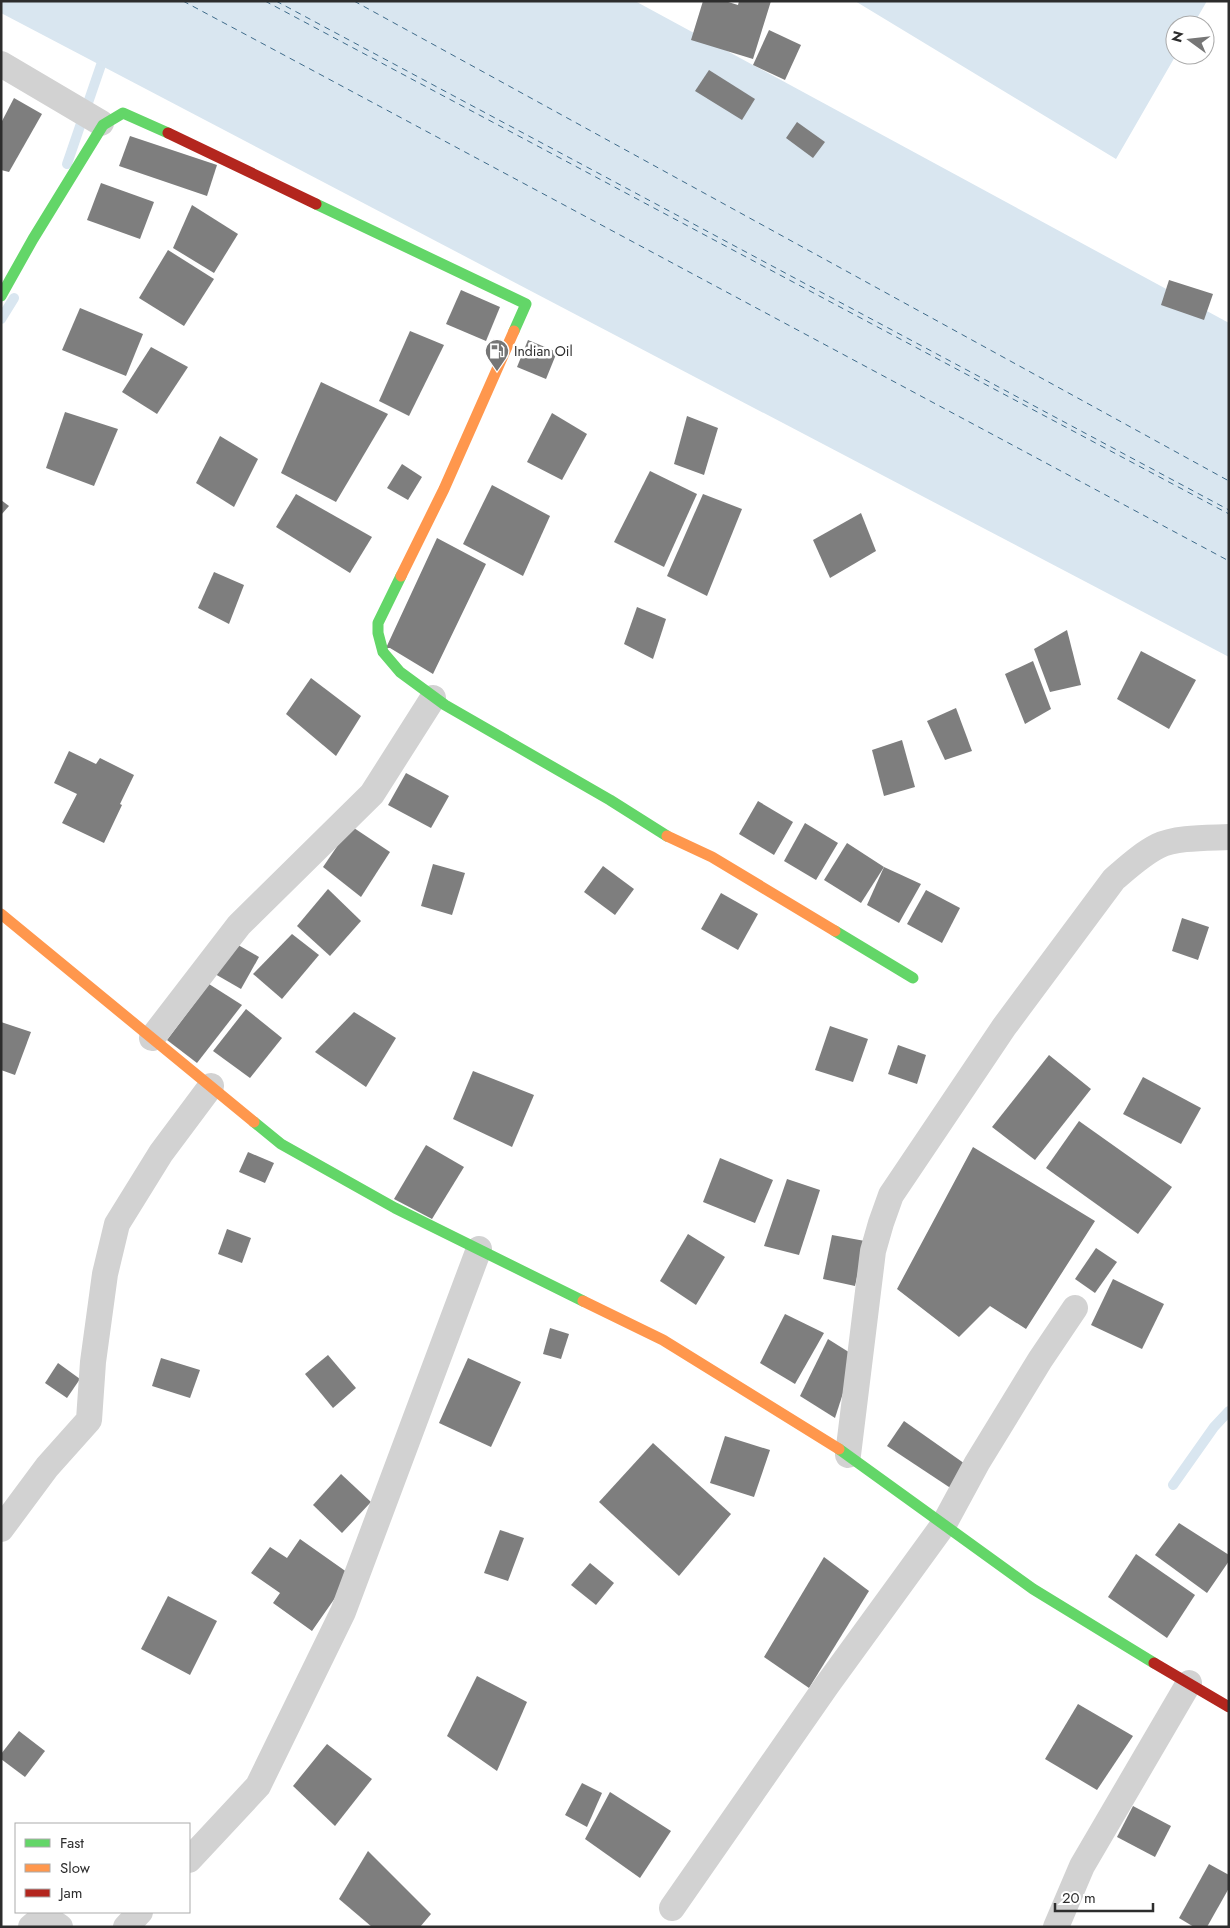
<svg xmlns="http://www.w3.org/2000/svg" width="1230" height="1928" font-family="Jost,sans-serif">
  <rect width="100%" height="100%" fill="#fff"/>
  <!-- water -->
  <g fill="#d9e6f0">
    <path d="M1,1H635L1229,323V657L1,13Z"/>
    <path d="M855,1H1207L1193,25H1175L1176,55L1116,159Z"/>
  </g>
  <g fill="none" stroke-linecap="round" stroke-linejoin="round">
    <!-- stream -->
    <g stroke="#d9e6f0" stroke-width="10">
      <path d="M67,164L101,65"/>
      <path d="M1,319L14,298"/>
      <path d="M1173,1485L1214,1427L1229,1411"/>
    </g>
    <!-- ferry -->
    <g stroke="#406c8b" stroke-width="1" stroke-dasharray="6 5" stroke-linecap="butt">
      <path d="M183,1L1229,561"/>
      <path d="M265,1L1229,514"/>
      <path d="M276,1L1229,510"/>
      <path d="M354,1L1229,481"/>
    </g>
  </g>
  <!-- building -->
  <g fill="#7e7e7e">
    <path d="M703,1H725L738,5L739,1H771L753,59L691,40Z"/>
    <path d="M769,30L801,45L785,80L753,65Z"/>
    <path d="M709,70L755,99L742,120L695,91Z"/>
    <path d="M14,98L42,114L9,172L1,170V123Z"/>
    <path d="M797,122L825,142L813,158L786,138Z"/>
    <path d="M130,136L217,165L207,196L119,166Z"/>
    <path d="M101,183L154,202L140,239L87,220Z"/>
    <path d="M192,205L238,234L214,273L173,248Z"/>
    <path d="M168,250L214,279L184,326L139,298Z"/>
    <path d="M1169,280L1213,294L1204,320L1161,305Z"/>
    <path d="M461,290L500,307L486,341L446,324Z"/>
    <path d="M80,308L143,334L126,376L62,350Z"/>
    <path d="M410,331L444,345L409,416L379,401Z"/>
    <path d="M528,340L557,352L546,379L517,367Z"/>
    <path d="M151,347L188,367L157,414L122,392Z"/>
    <path d="M321,382L388,414L336,502L281,473Z"/>
    <path d="M65,412L118,429L94,486L46,468Z"/>
    <path d="M552,413L587,434L562,480L527,462Z"/>
    <path d="M687,416L718,428L704,475L674,464Z"/>
    <path d="M220,436L258,459L234,507L196,483Z"/>
    <path d="M402,464L422,477L408,500L387,488Z"/>
    <path d="M650,471L697,494L664,567L614,542Z"/>
    <path d="M492,485L550,516L523,576L463,544Z"/>
    <path d="M296,494L372,537L350,573L276,527Z"/>
    <path d="M703,494L742,509L707,596L667,576Z"/>
    <path d="M1,500L9,506L1,515Z"/>
    <path d="M861,513L876,551L830,578L813,540Z"/>
    <path d="M437,538L486,564L433,674L390,648H386Z"/>
    <path d="M214,572L244,585L229,624L198,608Z"/>
    <path d="M637,607L666,619L653,659L624,644Z"/>
    <path d="M1067,630L1081,685L1050,692L1034,649Z"/>
    <path d="M1141,651L1196,680L1169,729L1117,699Z"/>
    <path d="M1033,661L1051,709L1025,724L1005,674Z"/>
    <path d="M311,678L361,716L336,756L286,714Z"/>
    <path d="M956,708L972,751L945,760L927,721Z"/>
    <path d="M902,740L915,787L884,796L872,750Z"/>
    <path d="M69,751L96,764L100,758L134,775L120,804L122,805L104,843L62,823L77,794L54,783Z"/>
    <path d="M406,773L449,796L431,828L388,805Z"/>
    <path d="M758,801L793,822L774,855L739,834Z"/>
    <path d="M805,823L838,843L816,880L784,861Z"/>
    <path d="M351,826L390,852L361,897L323,867Z"/>
    <path d="M847,843L884,867L861,903L824,880Z"/>
    <path d="M433,864L465,873L452,915L421,906Z"/>
    <path d="M603,866L634,889L615,915L584,892Z"/>
    <path d="M884,867L921,884L899,923L867,905Z"/>
    <path d="M328,889L361,921L330,956L297,926Z"/>
    <path d="M926,890L960,908L942,943L907,924Z"/>
    <path d="M721,893L758,914L738,950L701,929Z"/>
    <path d="M1182,918L1209,927L1198,960L1172,951Z"/>
    <path d="M292,934L319,955L282,999L253,974Z"/>
    <path d="M233,942L259,957L241,989L215,974Z"/>
    <path d="M209,984L242,1005L197,1063L167,1040Z"/>
    <path d="M246,1009L282,1038L250,1078L213,1051Z"/>
    <path d="M354,1012L396,1038L366,1087L315,1052Z"/>
    <path d="M1,1022L31,1032L15,1075L1,1070Z"/>
    <path d="M830,1026L868,1039L853,1082L815,1070Z"/>
    <path d="M898,1045L926,1055L917,1084L888,1074Z"/>
    <path d="M1049,1055L1091,1089L1035,1160L992,1127Z"/>
    <path d="M473,1071L534,1095L512,1147L453,1119Z"/>
    <path d="M1143,1077L1201,1108L1181,1144L1123,1114Z"/>
    <path d="M1079,1121L1172,1187L1138,1234L1046,1168Z"/>
    <path d="M426,1145L464,1167L432,1219L394,1199Z"/>
    <path d="M973,1147L1095,1221L1026,1329L990,1306L959,1337L897,1289Z"/>
    <path d="M248,1152L274,1163L265,1183L239,1172Z"/>
    <path d="M720,1158L773,1180L755,1223L703,1202Z"/>
    <path d="M787,1179L820,1190L799,1255L764,1246Z"/>
    <path d="M227,1229L251,1238L242,1263L218,1254Z"/>
    <path d="M688,1234L725,1257L696,1305L660,1281Z"/>
    <path d="M832,1235L865,1241L855,1286L823,1279Z"/>
    <path d="M1096,1248L1117,1262L1095,1293L1075,1279Z"/>
    <path d="M1113,1279L1164,1304L1142,1349L1091,1325Z"/>
    <path d="M785,1314L824,1333L795,1384L760,1363Z"/>
    <path d="M550,1328L569,1334L561,1359L543,1354Z"/>
    <path d="M828,1339L855,1356L835,1418L800,1396Z"/>
    <path d="M328,1355L356,1388L333,1408L305,1374Z"/>
    <path d="M161,1358L200,1370L190,1398L152,1386Z"/>
    <path d="M468,1358L521,1382L491,1447L439,1423Z"/>
    <path d="M58,1363L80,1379L67,1398L45,1383Z"/>
    <path d="M904,1421L968,1466L952,1489L887,1446Z"/>
    <path d="M725,1436L770,1450L754,1497L710,1483Z"/>
    <path d="M653,1443L731,1514L679,1576L599,1502Z"/>
    <path d="M341,1474L371,1502L342,1533L313,1505Z"/>
    <path d="M1179,1523L1229,1555V1561L1207,1593L1155,1555Z"/>
    <path d="M500,1530L524,1538L508,1581L484,1573Z"/>
    <path d="M300,1539L351,1575L312,1631L273,1603L280,1593L251,1573L270,1547L287,1558Z"/>
    <path d="M1136,1554L1195,1595L1167,1638L1108,1597Z"/>
    <path d="M824,1557L869,1591L809,1688L764,1657Z"/>
    <path d="M590,1563L614,1583L596,1605L571,1585Z"/>
    <path d="M168,1596L217,1621L190,1675L141,1649Z"/>
    <path d="M477,1676L527,1702L497,1771L447,1736Z"/>
    <path d="M1078,1704L1133,1736L1097,1790L1045,1759Z"/>
    <path d="M19,1731L45,1751L25,1777L1,1759V1754Z"/>
    <path d="M327,1744L372,1779L335,1826L293,1786Z"/>
    <path d="M582,1783L602,1793L587,1827L565,1815Z"/>
    <path d="M610,1792L671,1831L640,1878L585,1839Z"/>
    <path d="M1133,1806L1171,1826L1155,1857L1117,1837Z"/>
    <path d="M368,1851L431,1914L420,1927H372L339,1899Z"/>
    <path d="M1209,1864L1229,1875V1888L1207,1927H1194L1179,1918Z"/>
  </g>
  <g fill="none" stroke-linecap="round" stroke-linejoin="round">
    <!-- street -->
    <g stroke="#d2d2d2" stroke-width="26">
      <path d="M1,64L101,123"/>
      <path d="M152,1038L239,925L372,794L433,698"/>
      <path d="M848,1455L873,1251L881,1223L891,1195L1004,1027L1114,879C1128,867 1142,854 1158,846C1176,837 1209,838 1229,837"/>
      <path d="M1,1529L47,1467L89,1420L93,1362L105,1274L117,1224L161,1153L211,1086"/>
      <path d="M189,1860L258,1786L343,1612L479,1249"/>
      <path d="M672,1908L827,1685L944,1524L977,1463L1040,1360L1075,1308"/>
      <path d="M31,1927L44,1916L60,1927"/>
      <path d="M126,1927L140,1912"/>
      <path d="M1056,1927L1082,1866L1189,1683"/>
    </g>
    <!-- fast -->
    <g stroke="#63d668" stroke-width="11">
      <path d="M316,204L526,304L514,331"/>
      <path d="M1,296L33,239L103,125L123,113L168,133"/>
      <path d="M401,576L378,623V633L383,652L400,672L445,705L610,800L667,836"/>
      <path d="M835,931L913,978"/>
      <path d="M254,1122L281,1144L395,1208L583,1301"/>
      <path d="M839,1449L1033,1589L1154,1663"/>
    </g>
    <!-- slow -->
    <g stroke="#ff974d" stroke-width="11">
      <path d="M401,576L444,489L514,331"/>
      <path d="M667,836L712,857L835,931"/>
      <path d="M1,914L254,1122"/>
      <path d="M583,1301L663,1340L839,1449"/>
    </g>
    <!-- jam -->
    <g stroke="#b3261e" stroke-width="11">
      <path d="M168,133L316,204"/>
      <path d="M1154,1663L1229,1707"/>
    </g>
  </g>
  <!-- icons -->
  <defs>
    <g id="fuel-pin" transform="scale(1.25)"><path d="M0 17L-7.5 6A9.5 9.5 0 1 1 7.5 6Z" fill="#767676" stroke="#fff"/><path d="M-5.5-6h7V0h2V4h1.3V-2.5L3-4.5l.8-.8L6-3V5H2.5V1h-1V6h-7ZM-4.2-4.7v3.2H.2V-4.7Z" fill="#fff"/></g>
  </defs>
  <g fill-rule="evenodd">
    <use href="#fuel-pin" x="497" y="351"/>
  </g>
  <g text-anchor="middle" dominant-baseline="central" stroke-width="5" stroke-linejoin="round" paint-order="stroke">
    <!-- poi labels -->
    <g font-size="14" fill="#2d2d2d" stroke="#fff" text-anchor="start">
      <text x="514" y="351">Indian Oil</text>
    </g>
  </g>
  <!-- border -->
  <rect width="1230" height="1928" fill="none" stroke="#2d2d2d" stroke-width="5"/>
  <!-- legend -->
  <rect x="15" y="1823" width="175" height="90" fill="#ffffff" stroke="#ababab"/>
  <rect x="25" y="1839" width="25" height="8" fill="#63d668" stroke="#ababab"/>
  <text x="60" y="1848" font-size="15" fill="#2d2d2d">Fast</text>
  <rect x="25" y="1864" width="25" height="8" fill="#ff974d" stroke="#ababab"/>
  <text x="60" y="1873" font-size="15" fill="#2d2d2d">Slow</text>
  <rect x="25" y="1889" width="25" height="8" fill="#b3261e" stroke="#ababab"/>
  <text x="60" y="1898" font-size="15" fill="#2d2d2d">Jam</text>
  <!-- north arrow -->
  <g transform="translate(1190 40) rotate(285)"><circle r="24" fill="#ffffff" stroke="#ababab"/>
  <path d="M0-4L9 19L0 12L-9 19Z" fill="#767676"/>
  <text y="-8" font-size="14" font-weight="bold" text-anchor="middle" fill="#2d2d2d">N</text>
  </g>
  <!-- scale -->
  <path d="M1055 1903v8h98v-8" fill="none" stroke="#2d2d2d" stroke-width="2.5"/>
  <text x="1062" y="1903" font-size="15" fill="#2d2d2d" stroke="#ffffff" stroke-width="4" paint-order="stroke">20 m</text>
</svg>
